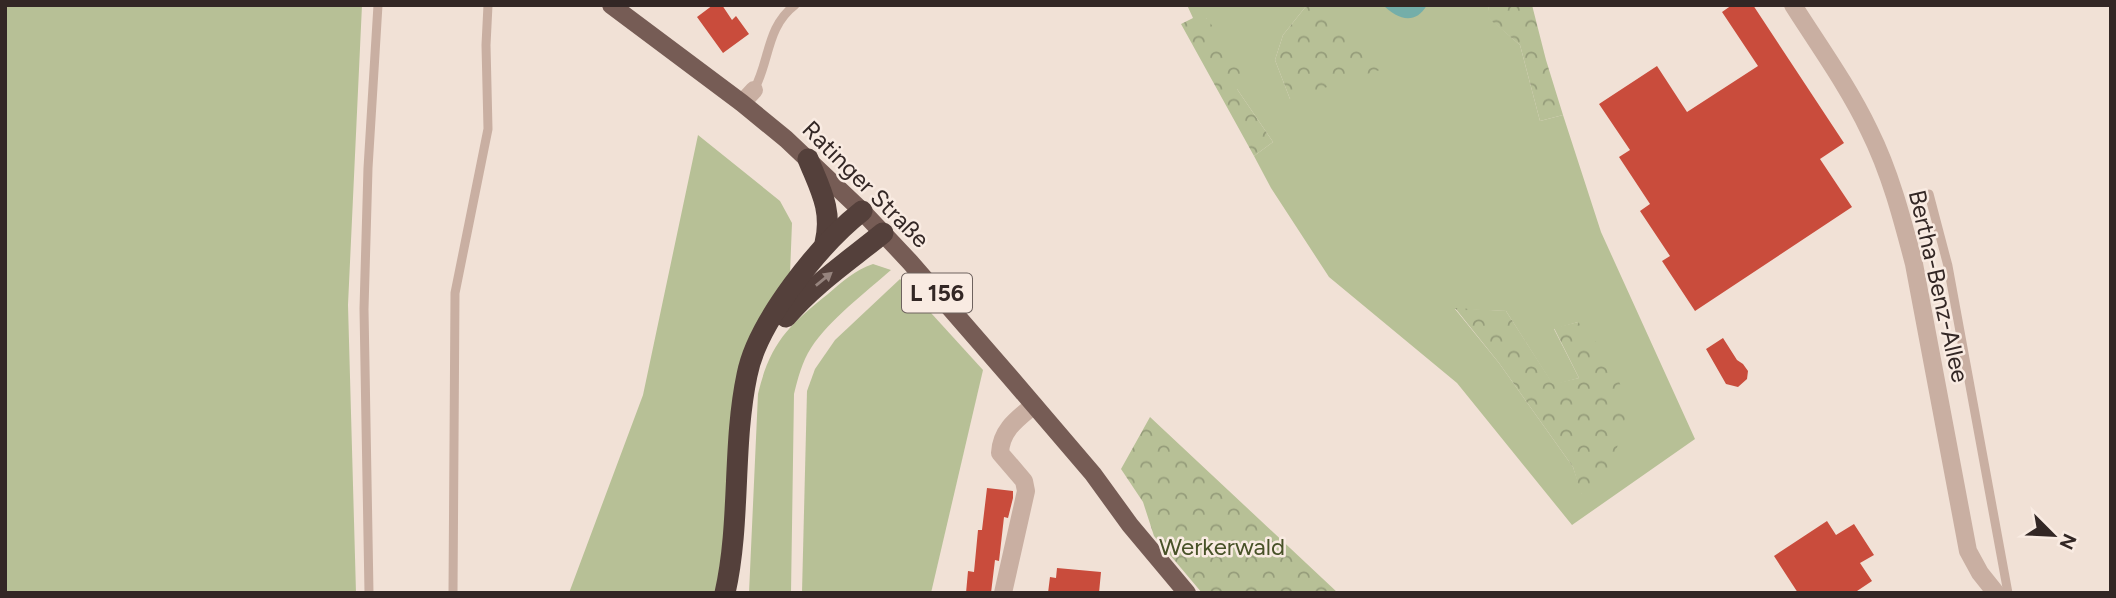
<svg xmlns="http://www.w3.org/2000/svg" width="2116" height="598" font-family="Figtree,sans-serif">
  <defs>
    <pattern id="forest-crowns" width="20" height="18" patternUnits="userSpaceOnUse" patternTransform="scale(1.75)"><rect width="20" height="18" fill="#b7c096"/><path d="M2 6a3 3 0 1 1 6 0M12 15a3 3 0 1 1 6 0" fill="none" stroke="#959c7a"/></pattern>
  </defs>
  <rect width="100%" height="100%" fill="#f1e1d6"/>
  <!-- green -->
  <g fill="#b7c096" fill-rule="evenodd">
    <path d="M5,5H362L348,305L356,593H5Z"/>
    <path d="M1187,5H1307L1283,35L1275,60L1290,99L1326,12V5H1489L1488,17L1520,45L1540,121L1563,115L1601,232L1695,439L1572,525L1457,383L1329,277L1271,188L1254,156L1273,142L1237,89L1206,18H1193ZM1455,309L1506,311L1553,385L1579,378L1554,329L1578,322L1582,494L1573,467L1499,363Z"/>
    <path d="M698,135L780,201L792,223L790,274L752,331L717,593H569L643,395Z"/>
    <path d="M873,264L891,270C865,293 830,319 811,348C802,362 798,378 794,394L791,593H749L758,394C770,343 789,325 828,294C842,282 855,270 873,264Z"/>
    <path d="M900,279L983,370L931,593H802L807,391L815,369L835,340Z"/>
  </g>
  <!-- forest -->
  <g fill="url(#forest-crowns)">
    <path d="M1307,5H1326V12L1344,20L1383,69L1290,99L1275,60L1283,35Z"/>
    <path d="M1489,5H1532L1546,60L1563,115L1540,121L1520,45L1487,17Z"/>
    <path d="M1193,18H1206L1246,67L1237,89L1273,142L1254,156L1181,24Z"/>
    <path d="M1455,308L1506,311L1553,384L1579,378L1554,328L1578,322L1612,360L1628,408L1610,473L1581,494L1573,467L1499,363Z"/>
    <path d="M1150,417L1338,593H1202L1154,536L1143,502L1121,469Z"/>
  </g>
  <!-- water -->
  <path fill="#74aea9" d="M1383,5H1427C1415,26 1397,19 1383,5Z"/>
  <!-- building -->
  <g fill="#c94c3c">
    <path d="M713,5H722L732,20L736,16L749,34L723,53L697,17Z"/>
    <path d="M1732,5H1753L1844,143L1820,159L1852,207L1695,311L1662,261L1670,256L1640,211L1650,204L1619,157L1630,150L1599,104L1657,66L1687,112L1758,66L1722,12Z"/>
    <path d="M1723,338L1737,360L1743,364L1748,371L1747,379L1738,387L1726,384L1706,349Z"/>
    <path d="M987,488L1013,491V498L1008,518L1004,517L999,561L995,560L991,593H966L968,571L974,572L978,530H982Z"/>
    <path d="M1827,521L1836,535L1854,524L1874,555L1860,563L1872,581L1854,593H1798L1774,556Z"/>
    <path d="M1057,568L1101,572L1099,593H1048L1050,577L1056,578Z"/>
  </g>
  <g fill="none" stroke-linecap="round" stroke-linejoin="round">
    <!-- lane -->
    <g stroke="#c9afa2" stroke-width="9">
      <path d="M754,90C770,61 766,27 795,5"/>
      <path d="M1929,194L1948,266L2008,593"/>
      <path d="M369,593L364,309L368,168L378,5"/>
      <path d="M453,593L455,293L488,129L486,45L488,5"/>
    </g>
    <!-- street -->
    <g stroke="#c9afa2" stroke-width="18">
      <path d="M1793,5C1819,46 1848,86 1869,130C1890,172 1902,218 1914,264L1968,551L1980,573L1996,593"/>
      <path d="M742,103L754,90"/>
      <path d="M1003,593L1026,491L1024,481L1000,453C1001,430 1017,419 1034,405"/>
    </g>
    <!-- primary -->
    <path stroke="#765c55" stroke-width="18" d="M611,5L742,103L786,139L862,211L910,262L1010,377L1093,474L1130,525L1187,593"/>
    <!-- highway -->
    <g stroke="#54403b" stroke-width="21">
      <path d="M808,159C820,189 833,210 825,243"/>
      <path d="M786,317C814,284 850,260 883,233"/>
      <path d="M725,593C741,522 732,446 747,375C757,322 820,244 862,211"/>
    </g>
  </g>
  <!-- one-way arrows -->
  <defs><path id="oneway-solid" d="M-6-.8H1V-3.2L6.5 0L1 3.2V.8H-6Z" transform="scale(1.75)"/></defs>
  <use fill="#96847e" href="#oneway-solid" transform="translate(824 279) rotate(-39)"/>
  <g text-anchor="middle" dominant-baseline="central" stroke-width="5" stroke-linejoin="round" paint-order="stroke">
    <!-- shield labels -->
    <rect fill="#f9ebe2" stroke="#6e625e" stroke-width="2" x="902" y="273.5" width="70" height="39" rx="5"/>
    <g font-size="23" font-weight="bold" fill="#332725">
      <text x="937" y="293">L 156</text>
    </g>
    <!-- street labels -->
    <g font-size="24" fill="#332725" stroke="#f9ebe2">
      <text transform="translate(866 184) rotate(45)">Ratinger Straße</text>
      <text transform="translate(1939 286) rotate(77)">Bertha-Benz-Allee</text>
    </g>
    <!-- park labels -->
    <g font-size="24" fill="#485228" stroke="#f9ebe2">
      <text x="1222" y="546">Werkerwald</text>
    </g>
  </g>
  <!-- border -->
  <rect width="2116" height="598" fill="none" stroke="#332725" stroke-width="14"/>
  <!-- north arrow -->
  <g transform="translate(2053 535) rotate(114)" stroke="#f9ebe2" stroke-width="5" paint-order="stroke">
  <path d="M0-5L12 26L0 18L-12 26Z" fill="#332725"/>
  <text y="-10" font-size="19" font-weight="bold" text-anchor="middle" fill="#332725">N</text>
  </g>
</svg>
